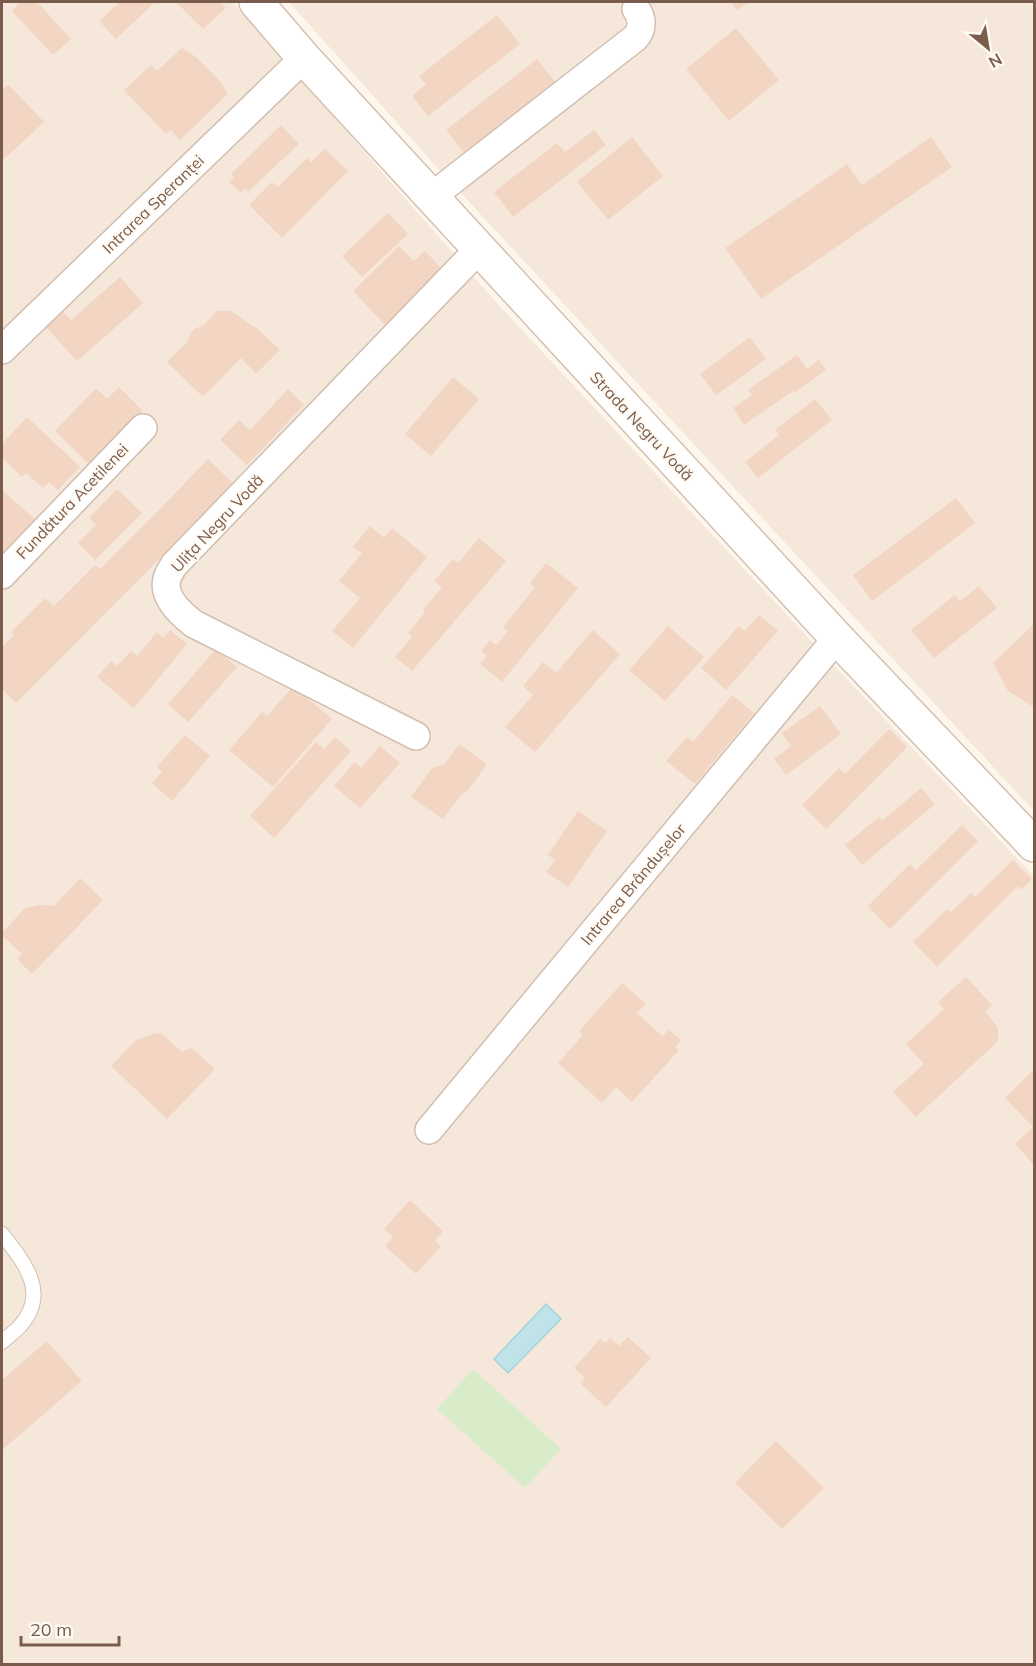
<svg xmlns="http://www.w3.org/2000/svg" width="1036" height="1666" font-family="Mulish,sans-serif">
  <rect width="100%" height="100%" fill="#fdf6ec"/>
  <!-- residential -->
  <g fill="#f5e8da">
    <path d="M2,2H233L496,302L841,673L1034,876V1664H2Z"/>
    <path d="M289,2H1034V811L434,164Z"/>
  </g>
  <!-- green -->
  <path fill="#d8ecc9" d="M473,1369L561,1449L525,1488L437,1409Z"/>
  <!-- water -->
  <path fill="#bfe3e8" stroke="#a5d3da" stroke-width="1.5" d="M546,1304L561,1319L508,1373L494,1359Z"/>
  <!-- building -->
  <g fill="#f3d5c3">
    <path d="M21,2H37L71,39L53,55L12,11Z"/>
    <path d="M120,2H155L116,39L99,21Z"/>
    <path d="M176,2H220L226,8L203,29Z"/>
    <path d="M731,2H748L737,10Z"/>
    <path d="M497,15L520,44L428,116L412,96L426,84L419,76Z"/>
    <path d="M736,28L779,80L729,121L686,69Z"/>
    <path d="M182,48L196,57L219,80L228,94L180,140L171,130L166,134L124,90L151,65L157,71Z"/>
    <path d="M537,59L557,84L465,154L446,130Z"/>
    <path d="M8,84L44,122L2,161V90Z"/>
    <path d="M281,125L299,144L248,192L245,189L241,193L229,182L234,177L231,174Z"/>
    <path d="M594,130L606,145L513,217L494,192L557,143L565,152Z"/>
    <path d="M632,137L663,176L608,220L577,182Z"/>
    <path d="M931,137L952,167L761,299L725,248L847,164L862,185Z"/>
    <path d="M325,149L348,171L282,238L249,205L272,182L278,187L307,158L311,162Z"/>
    <path d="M388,213L408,234L362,277L342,256Z"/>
    <path d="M399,246L414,261L425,251L444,271L387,327L353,291Z"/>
    <path d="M120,277L143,303L77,361L45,326L62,311L71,320Z"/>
    <path d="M217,311H231L259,330L280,350L256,374L241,358L203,397L167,362L188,341L190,334L196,328L203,326Z"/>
    <path d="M750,337L766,359L716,395L700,374Z"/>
    <path d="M797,355L807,369L819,360L826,370L794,393L793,391L744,425L733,408L752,395L748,390Z"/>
    <path d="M453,377L479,399L431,456L405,434Z"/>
    <path d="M119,387L143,411L90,465L55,431L96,388L107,399Z"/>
    <path d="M288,389L304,405L247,465L220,440L239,420L250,430Z"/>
    <path d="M815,399L832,420L758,478L745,462L779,435L775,430Z"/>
    <path d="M27,417L80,467L58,490L49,482L43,488L26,473L22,477L2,458V444Z"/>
    <path d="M208,459L234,484L16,703L2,689V645L3,646L14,635L11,632L45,598L54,606L95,565L100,569L160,509Z"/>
    <path d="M117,489L142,513L95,560L78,543L96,525L89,518Z"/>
    <path d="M2,490L39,523L2,565Z"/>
    <path d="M956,498L975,523L872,601L853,575Z"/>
    <path d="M370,526L384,538L392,528L427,557L353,648L332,631L360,598L339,581L362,553L353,547Z"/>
    <path d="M479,538L506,561L412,671L395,657L412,637L408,633L425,612L423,610L442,587L434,581L453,559L458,563Z"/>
    <path d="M546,563L578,588L502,682L480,664L487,656L481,651L490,640L496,645L508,631L503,627L535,587L530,583Z"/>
    <path d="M979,586L997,608L934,658L911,630L955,595L960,601Z"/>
    <path d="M759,615L778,631L726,690L701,668L739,626L744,631Z"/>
    <path d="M1034,624V707L1008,691L993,663Z"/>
    <path d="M668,626L704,657L665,701L629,670Z"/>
    <path d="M170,630L187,644L134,708L97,677L111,661L117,666L131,651L137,656L157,632L163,638Z"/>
    <path d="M593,630L620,654L535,752L505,727L533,695L523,686L543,662L556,673Z"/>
    <path d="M216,649L237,667L188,722L168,704Z"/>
    <path d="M293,686L332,719L273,787L229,750L262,712L267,716Z"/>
    <path d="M732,695L754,713L695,784L666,761L687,737L693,742Z"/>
    <path d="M820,706L841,734L786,775L774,759L791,746L782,733Z"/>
    <path d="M889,729L907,747L826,829L802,805L839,768L845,774Z"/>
    <path d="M185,735L210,756L172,801L152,783L162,772L157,767Z"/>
    <path d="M335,737L351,751L274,838L250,816L316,742L324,749Z"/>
    <path d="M459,744L487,764L469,789L461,795L443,819L411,797L432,768L445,764Z"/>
    <path d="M380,746L400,763L360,808L334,786L355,762L361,768Z"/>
    <path d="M921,788L935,804L862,865L845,845L879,817L882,821Z"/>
    <path d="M578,811L607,831L568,887L546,872L555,860L548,855Z"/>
    <path d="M962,825L978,841L890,929L868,906L910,864L916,870Z"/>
    <path d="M1013,860L1032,879L1021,890L1018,886L937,967L913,942L947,909L951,912L971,893L975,897Z"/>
    <path d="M80,878L103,900L32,974L17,959L22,954L2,935V933L25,908L39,905L54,906Z"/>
    <path d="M966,977L992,1005L985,1011L998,1028V1039L995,1044L916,1117L893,1092L924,1064L906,1044L944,1009L938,1002Z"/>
    <path d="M622,983L646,1004L637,1013L662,1036L669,1030L681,1040L675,1047L679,1050L632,1102L616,1087L602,1103L558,1063L583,1035L579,1031Z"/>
    <path d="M155,1033L162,1034L182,1052L190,1048L194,1050L215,1069L167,1119L111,1066L136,1040Z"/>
    <path d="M1034,1069V1165L1015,1144L1033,1127L1005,1098Z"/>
    <path d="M410,1200L443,1231L435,1241L441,1246L416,1274L385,1246L393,1237L384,1229Z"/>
    <path d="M628,1337L651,1358L606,1407L580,1383L585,1378L574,1368L600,1339L605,1343L610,1338L619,1346Z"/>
    <path d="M47,1341L82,1381L2,1450V1380Z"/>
    <path d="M776,1441L824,1488L782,1529L735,1483Z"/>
  </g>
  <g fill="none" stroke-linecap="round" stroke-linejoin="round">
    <!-- lane casing -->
    <g stroke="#d1beb0" stroke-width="16">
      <path id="lane" d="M2,1234C24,1262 50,1293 20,1326C15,1332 7,1337 2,1342"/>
    </g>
    <!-- street casing -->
    <g stroke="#d1beb0" stroke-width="30">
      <g id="street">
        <path d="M431,197L635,38C643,29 643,19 636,9"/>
        <path d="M2,350L304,58"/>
        <path d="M2,575L143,428"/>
        <path d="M416,736L194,624C181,614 162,597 167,579C168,574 172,569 174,565L479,249"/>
        <path d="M429,1130L837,638"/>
      </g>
    </g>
    <!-- secondary casing -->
    <g stroke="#d6c0b0" stroke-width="36">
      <path id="secondary" d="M256,2L304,58L837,638L1034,845"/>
    </g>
    <!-- lane -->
    <use href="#lane" stroke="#fff" stroke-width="14"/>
    <!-- street -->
    <use href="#street" stroke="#fff" stroke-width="27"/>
    <!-- secondary -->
    <use href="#secondary" stroke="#fff" stroke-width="33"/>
  </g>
  <g text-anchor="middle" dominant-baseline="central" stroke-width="4.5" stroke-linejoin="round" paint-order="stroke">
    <!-- street labels -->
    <g font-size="16" fill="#7a5c4d" stroke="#fffaf3">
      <text transform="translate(153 204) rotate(-44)">Intrarea Speranței</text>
      <text transform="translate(642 426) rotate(47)">Strada Negru Vodă</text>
      <text transform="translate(72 501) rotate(-46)">Fundătura Acetilenei</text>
      <text transform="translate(217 523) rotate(-47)">Ulița Negru Vodă</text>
      <text transform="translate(633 884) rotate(-50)">Intrarea Brândușelor</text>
    </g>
  </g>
  <!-- border -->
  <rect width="1036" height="1666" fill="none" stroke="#7a5c4d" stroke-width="6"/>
  <!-- north arrow -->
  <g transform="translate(988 48) rotate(150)" stroke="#fffaf3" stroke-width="4.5" paint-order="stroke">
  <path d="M0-4.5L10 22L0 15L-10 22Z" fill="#7a5c4d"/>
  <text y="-9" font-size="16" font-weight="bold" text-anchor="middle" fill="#7a5c4d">N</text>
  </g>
  <!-- scale -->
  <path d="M21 1636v9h98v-9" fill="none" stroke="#7a5c4d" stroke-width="3"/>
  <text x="30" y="1636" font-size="18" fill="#7a5c4d" stroke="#fffaf3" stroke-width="4.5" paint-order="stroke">20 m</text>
</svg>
